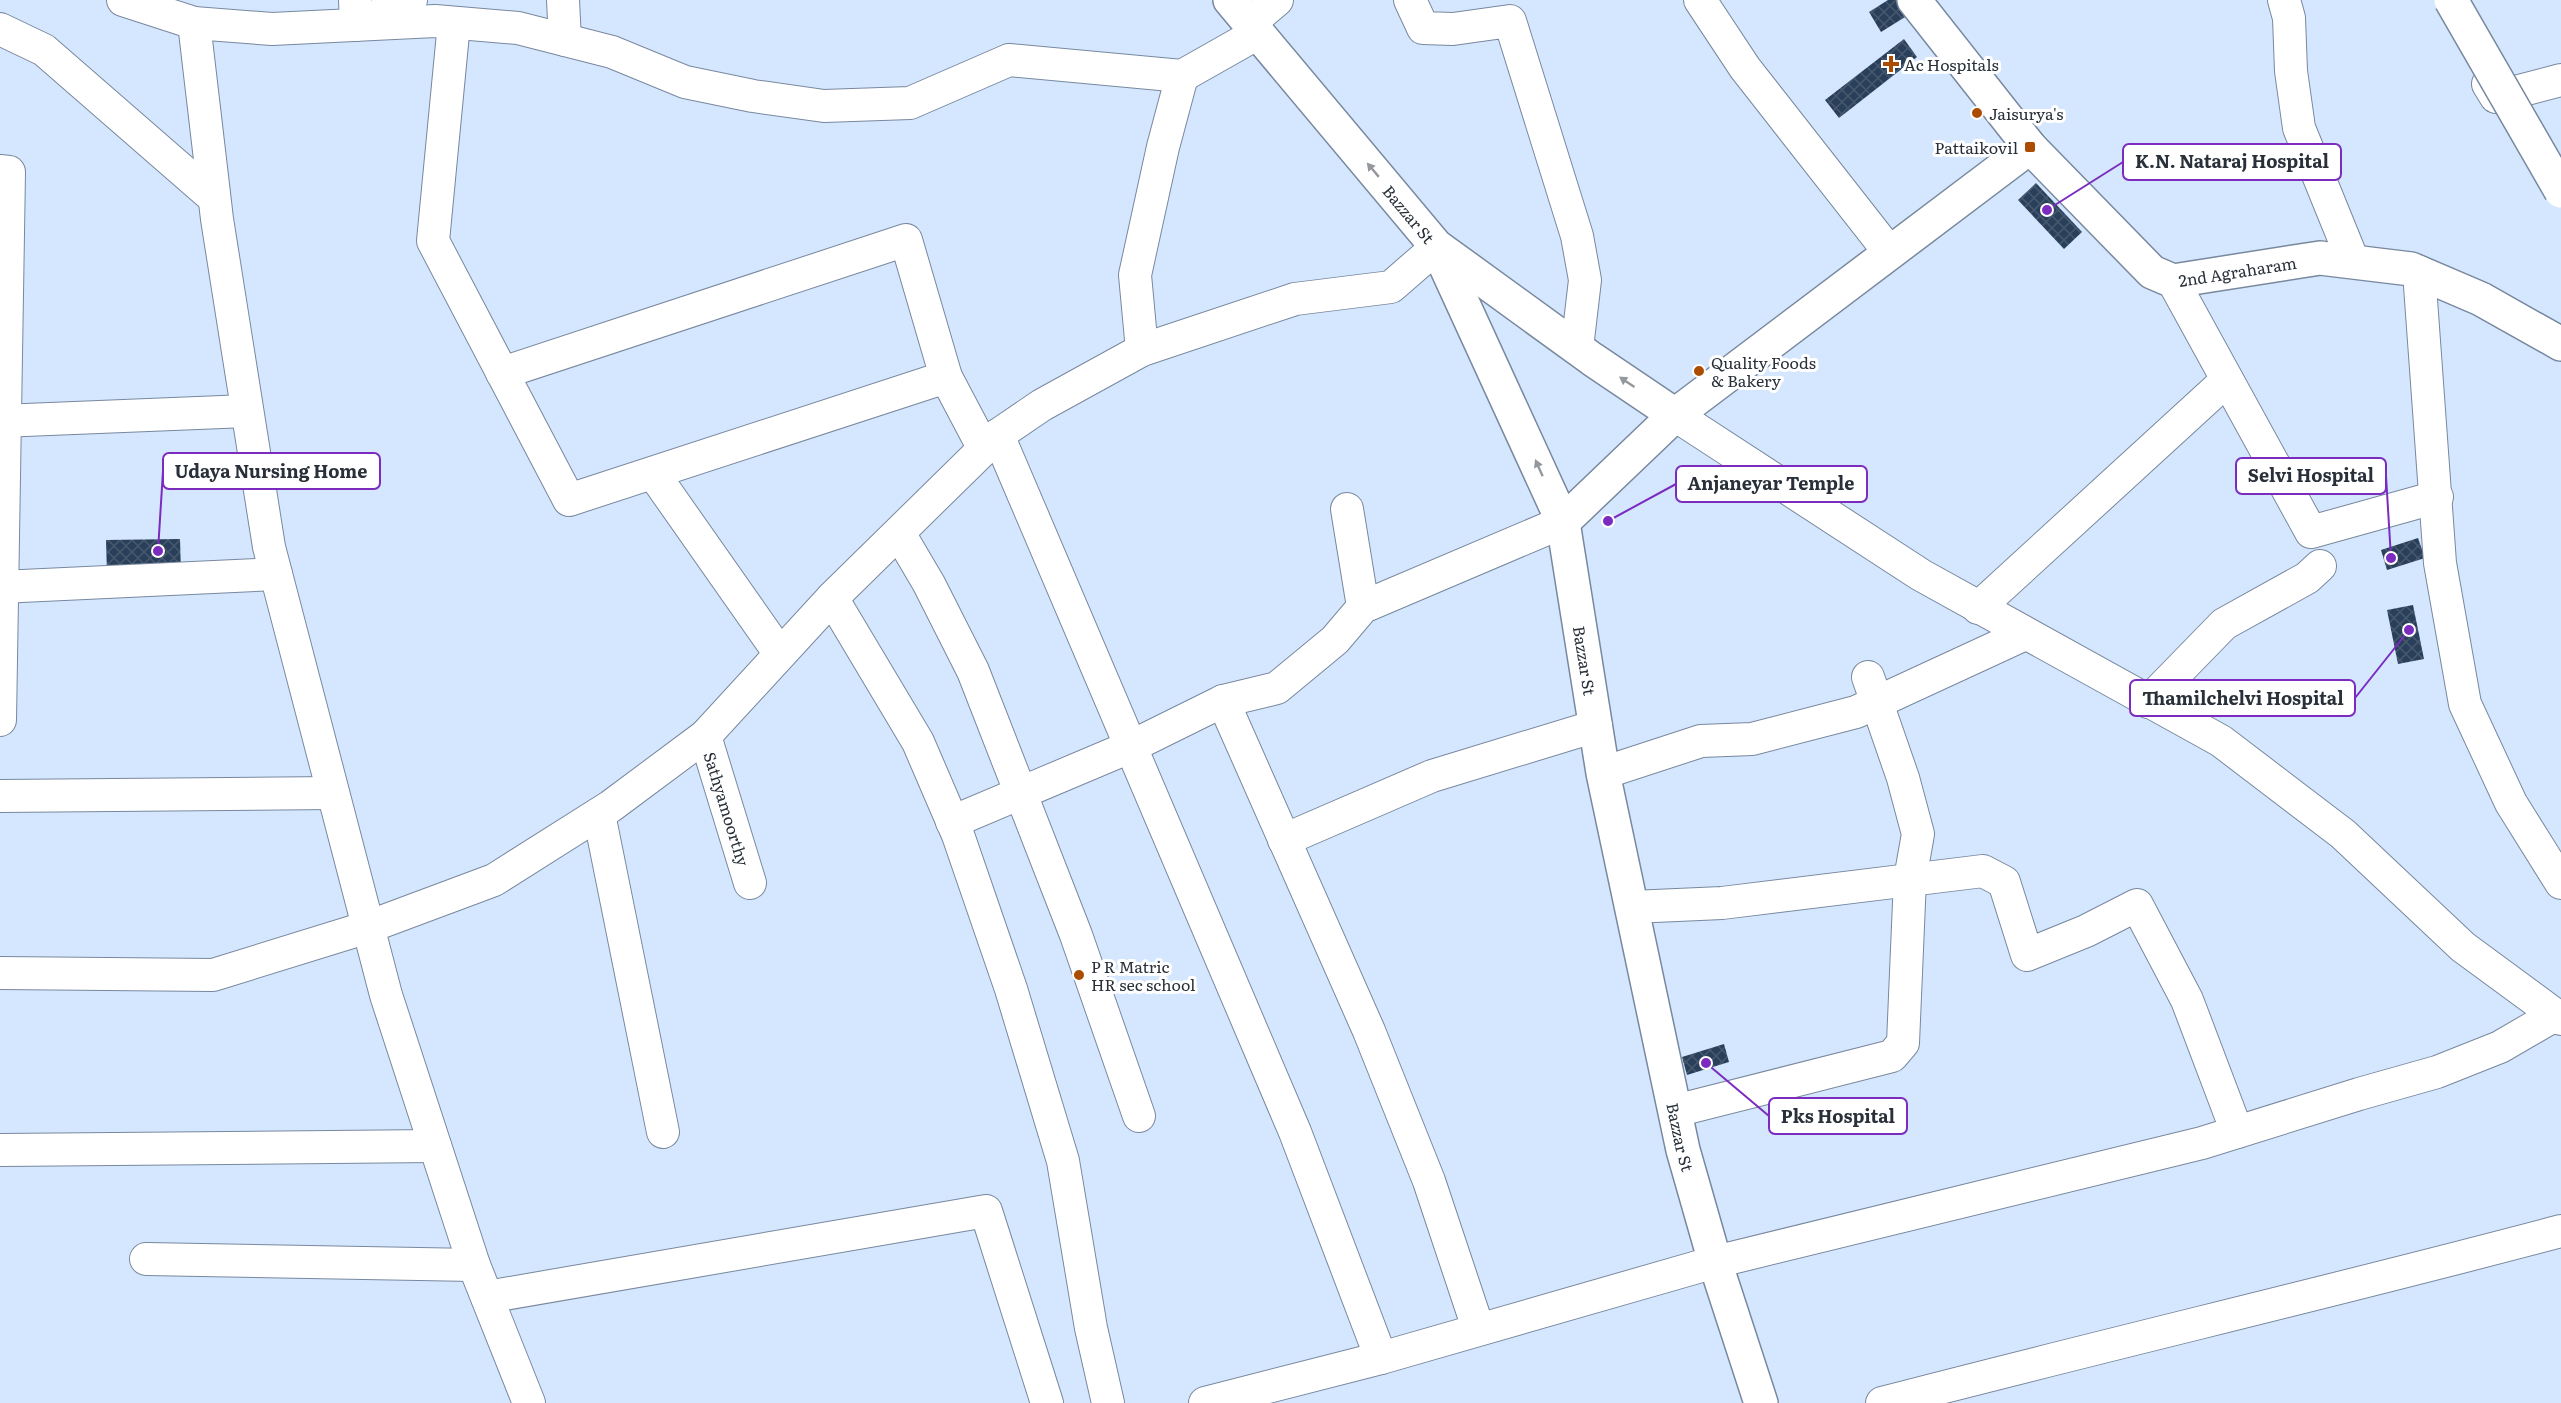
<svg xmlns="http://www.w3.org/2000/svg" width="2561" height="1403" font-family="Literata,serif">
  <defs>
    <pattern id="building-cross-hatch" width="8" height="8" patternUnits="userSpaceOnUse" patternTransform="scale(1.5)"><rect width="8" height="8" fill="#293f5a"/><path d="M0 0l8 8M0 8l8-8" fill="none" stroke="#47596f"/></pattern>
  </defs>
  <rect width="100%" height="100%" fill="#d5e7ff"/>
  <!-- building -->
  <g fill="url(#building-cross-hatch)">
    <path d="M1888,0H1902L1910,14L1881,32L1869,12Z"/>
    <path d="M1904,39L1917,57L1839,118L1825,100Z"/>
    <path d="M2036,183L2082,232L2064,249L2018,200Z"/>
    <path d="M2418,538L2425,558L2387,570L2381,550Z"/>
    <path d="M180,539L181,574L107,575L106,540Z"/>
    <path d="M2413,605L2424,659L2398,664L2387,610Z"/>
    <path d="M1724,1044L1729,1062L1687,1075L1682,1057Z"/>
  </g>
  <g fill="none" stroke-linecap="round" stroke-linejoin="round">
    <!-- minor casing -->
    <g stroke="#78889e" stroke-width="34">
      <g id="minor">
        <path d="M123,0L194,23L217,219L269,547L386,995L474,1265L529,1403"/>
        <path d="M355,0L356,25L411,0"/>
        <path d="M563,0L565,40"/>
        <path d="M1410,0L1423,28L1453,29L1510,21L1577,236L1585,280L1577,348"/>
        <path d="M1700,0L1745,68L1890,253"/>
        <path d="M2284,0L2289,18L2291,71L2299,128L2353,261"/>
        <path d="M194,23L272,29L435,21L518,28L612,52L685,82L753,96L824,106L910,103L1009,60L1182,76L1258,33"/>
        <path d="M454,23L433,241L569,500L946,377L984,449"/>
        <path d="M1250,23L1277,0"/>
        <path d="M0,29L44,50L214,198"/>
        <path d="M2488,84L2496,97L2561,80"/>
        <path d="M0,171L9,172L0,720"/>
        <path d="M2419,272L2440,563L2465,704L2511,803L2561,883"/>
        <path d="M2173,281L2311,532L2437,497"/>
        <path d="M1142,350L1135,275L1163,147L1182,76"/>
        <path d="M502,373L906,240L946,377"/>
        <path d="M1675,415L1921,575L2221,741L2343,834L2463,947L2561,1019"/>
        <path d="M0,421L247,411"/>
        <path d="M998,435L1295,1132L1381,1358"/>
        <path d="M653,473L780,654"/>
        <path d="M1347,509L1363,607"/>
        <path d="M899,533L929,584L973,671L1076,935L1139,1116"/>
        <path d="M0,587L276,574"/>
        <path d="M832,598L918,742L958,835L1011,989L1063,1161L1091,1328L1108,1403"/>
        <path d="M1978,608L2227,380"/>
        <path d="M1223,701L1369,1031L1429,1181L1478,1328"/>
        <path d="M2148,702L2224,624L2307,578L2320,566"/>
        <path id="s1" d="M705,736L750,883"/>
        <path d="M1603,773L1701,741L1752,739L1856,712L2025,634"/>
        <path d="M0,796L332,793"/>
        <path d="M599,814L663,1132"/>
        <path d="M952,822L1132,746L1223,701L1277,688L1335,640L1363,607L1563,522"/>
        <path d="M1284,840L1432,776L1596,726"/>
        <path d="M1632,907L1722,903L1983,871L2004,882L2027,955L2086,931L2137,905L2187,1000L2237,1132"/>
        <path d="M0,973L213,975L368,927L494,880L611,806L705,736L832,598L998,435L1042,405L1142,350L1295,299L1391,287L1437,247"/>
        <path d="M1675,1111L1892,1056L1903,1043L1910,879L1918,834L1903,778L1868,677"/>
        <path d="M0,1150L435,1146"/>
        <path d="M146,1259L474,1265"/>
        <path d="M487,1297L986,1211L1047,1403"/>
        <path d="M1205,1403L1381,1358L1715,1262L2202,1143L2359,1094L2437,1072L2500,1047L2555,1015"/>
        <path d="M1882,1403C2108,1344 2335,1291 2561,1231"/>
      </g>
    </g>
    <!-- major casing -->
    <g stroke="#78889e" stroke-width="36">
      <g id="major">
        <path id="s2" d="M1230,0L1437,247L1563,522L1603,773L1683,1150L1715,1262L1761,1403"/>
        <path id="s3" d="M1914,0L2030,147L2152,272L2173,281L2320,258L2411,269L2481,299L2561,344"/>
        <path d="M1439,248L1592,359L1675,415"/>
        <path d="M1563,522L1675,415L2030,147"/>
      </g>
    </g>
    <!-- minor -->
    <use href="#minor" stroke="#fff" stroke-width="32"/>
    <!-- major -->
    <use href="#major" stroke="#fff" stroke-width="33"/>
    <!-- major-bridge casing -->
    <g stroke="#78889e" stroke-width="36" stroke-linecap="butt">
      <path id="major-bridge" d="M2451,0L2561,191"/>
    </g>
    <!-- major-bridge -->
    <use href="#major-bridge" stroke="#fff" stroke-width="33"/>
  </g>
  <!-- one-way arrows -->
  <defs><path id="oneway-solid" d="M-6-.8H1V-3.2L6.5 0L1 3.2V.8H-6Z" transform="scale(1.5)"/></defs>
  <g fill="#94989c">
    <use href="#oneway-solid" transform="translate(1373 170) rotate(-130)"/>
    <use href="#oneway-solid" transform="translate(1627 382) rotate(-146)"/>
    <use href="#oneway-solid" transform="translate(1539 468) rotate(-114)"/>
  </g>
  <!-- markers -->
  <g fill="#ab4c00" stroke="#fff" stroke-width="2">
    <path d="M1888 55h6v6h6v6h-6v6h-6v-6h-6v-6h6z"/>
    <circle cx="1977" cy="113" r="6"/>
    <rect x="2024" y="141" width="12" height="12" rx="3"/>
    <circle cx="1699" cy="371" r="6"/>
    <circle cx="1079" cy="975" r="6"/>
  </g>
  <g text-anchor="middle" dominant-baseline="central" stroke-width="6" stroke-linejoin="round" paint-order="stroke">
    <!-- poi labels -->
    <g font-size="16" fill="#293039" stroke="#fff" text-anchor="start">
      <text x="1904" y="64">Ac Hospitals</text>
      <text x="1989" y="113">Jaisurya's</text>
      <text x="2018" y="147" text-anchor="end">Pattaikovil</text>
      <text x="1711" y="362">Quality Foods<tspan x="1711" dy="18">&amp; Bakery</tspan></text>
      <text x="1091" y="966">P R Matric<tspan x="1091" dy="18">HR sec school</tspan></text>
    </g>
    <!-- street labels -->
    <g font-size="16" fill="#293039" stroke="#fff">
      <text stroke="none"><textPath href="#s2" startOffset="279">Bazzar St</textPath></text>
      <text stroke="none"><textPath href="#s3" startOffset="450">2nd Agraharam</textPath></text>
      <text stroke="none"><textPath href="#s2" startOffset="765">Bazzar St</textPath></text>
      <text stroke="none"><textPath href="#s1" startOffset="76">Sathyamoorthy</textPath></text>
      <text stroke="none"><textPath href="#s2" startOffset="1251">Bazzar St</textPath></text>
    </g>
  </g>
  <!-- callouts -->
  <path fill="none" stroke="#7b2cbf" stroke-width="2" d="M2047 210L2123 162M158 551L163 471M2391 558L2386 476M1608 521L1676 484M2409 630L2355 698M1706 1063L1769 1116"/>
  <g fill="#7b2cbf" stroke="#fff" stroke-width="2">
    <circle cx="2047" cy="210" r="6"/>
    <circle cx="158" cy="551" r="6"/>
    <circle cx="2391" cy="558" r="6"/>
    <circle cx="1608" cy="521" r="6"/>
    <circle cx="2409" cy="630" r="6"/>
    <circle cx="1706" cy="1063" r="6"/>
  </g>
  <g fill="#fff" stroke="#7b2cbf" stroke-width="2">
    <rect x="2123" y="144" width="218" height="36" rx="6"/>
    <rect x="163" y="453" width="217" height="36" rx="6"/>
    <rect x="2236" y="458" width="150" height="36" rx="6"/>
    <rect x="1676" y="466" width="191" height="36" rx="6"/>
    <rect x="2130" y="680" width="225" height="36" rx="6"/>
    <rect x="1769" y="1098" width="138" height="36" rx="6"/>
  </g>
  <g font-size="18" text-anchor="middle" font-weight="bold" fill="#293039">
    <text x="2232" y="168">K.N. Nataraj Hospital</text>
    <text x="271" y="478">Udaya Nursing Home</text>
    <text x="2311" y="482">Selvi Hospital</text>
    <text x="1771" y="490">Anjaneyar Temple</text>
    <text x="2243" y="705">Thamilchelvi Hospital</text>
    <text x="1838" y="1123">Pks Hospital</text>
  </g>
</svg>
